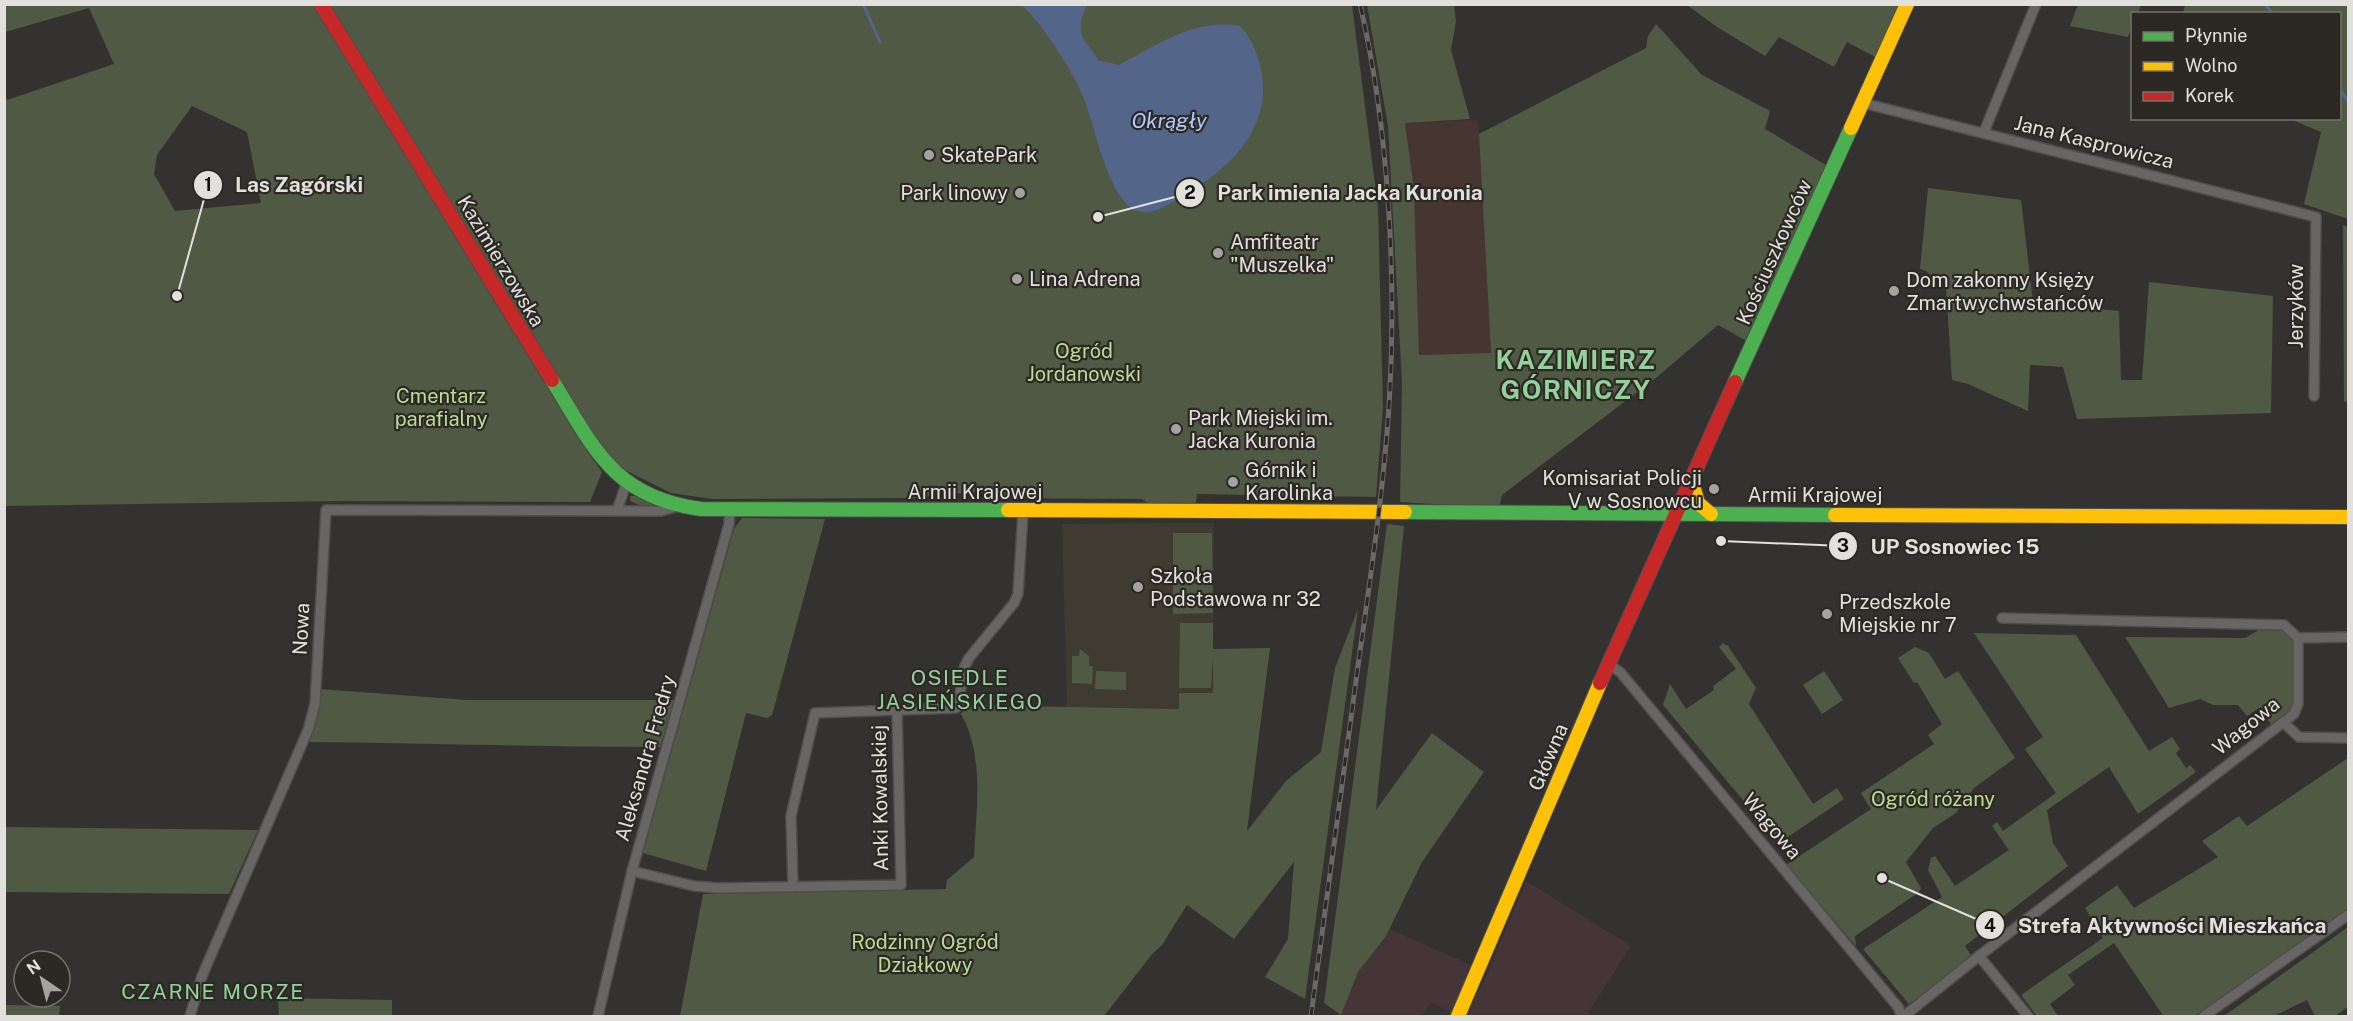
<svg xmlns="http://www.w3.org/2000/svg" width="2353" height="1021" font-family="'Public Sans',sans-serif">
  <rect width="100%" height="100%" fill="#343230"/>
  <!-- commercial -->
  <g fill="#463538">
    <path d="M1526,881L1631,946L1586,1016H1465L1484,981Z"/>
    <path d="M1389,929L1471,965L1451,1012L1431,1003L1421,1016L1341,1015L1358,972Z"/>
  </g>
  <!-- industrial -->
  <path fill="#463531" d="M1470,120L1477,121L1479,134L1491,353L1419,355L1414,189L1405,123Z"/>
  <!-- built -->
  <path fill="#3f3b31" d="M1214,523L1213,693L1179,709L1067,707L1062,524Z"/>
  <!-- green -->
  <g fill="#505944" fill-rule="evenodd">
    <path d="M5,5H313L578,438L602,472L590,502L345,501L5,506L4,93L7,100L114,64L89,8L5,32ZM192,106L247,132L261,203L175,211L154,174L157,155Z"/>
    <path d="M329,5H1352L1378,208L1383,407L1376,497L1197,494L1196,503H1148L1142,499L993,498L989,493L931,494L927,498L712,499L671,493L627,471L604,454Z"/>
    <path d="M1367,5H1454L1456,21L1451,50L1470,119L1405,123L1414,189L1419,355L1491,353L1479,134L1646,48L1648,36L1656,24L1702,75L1770,111L1765,129L1831,168L1783,260L1750,343L1718,325L1657,377L1502,495L1499,508L1400,502L1402,383L1388,126Z"/>
    <path d="M1687,5H1899L1879,59L1847,42L1834,67L1779,37L1765,56L1717,27Z"/>
    <path d="M2078,5V4L2141,5L2138,13L2132,14V27L2128,37L2070,26Z"/>
    <path d="M2185,5H2348V219L2304,204L2321,132L2290,119L2340,118V14L2183,13Z"/>
    <path d="M1928,188L2021,200L2033,302L2119,311L2121,380H2142L2149,282L2273,296L2271,413L2077,419L2063,367L2030,365L2028,411L1968,384L1952,380L1946,288L1926,271L1920,269Z"/>
    <path d="M2343,225L2348,227V401L2344,402Z"/>
    <path d="M630,496H636L657,505L643,507L630,501Z"/>
    <path d="M742,518L825,519L772,715L767,718L746,713L706,871L643,853L734,529Z"/>
    <path d="M1387,524L1404,526L1376,810L1432,733L1484,772L1422,862L1386,936L1358,972L1341,1015L1324,1003Z"/>
    <path d="M1173,533H1212L1213,613L1173,614Z"/>
    <path d="M1358,609L1305,999L1265,977L1288,939L1294,862L1234,939L1187,905L1162,945L1153,953L1104,1016H680L703,894L946,889L947,880L974,857C976,809 985,757 961,714L967,705L1179,709V693H1213V655L1211,688H1179L1180,623H1213V649L1270,648L1247,831L1286,781L1321,752L1335,668Z"/>
    <path d="M2259,630H2286L2296,645L2293,711L2272,725L2259,708L2247,716L2238,705H2213L2200,699L2169,708L2125,637L2245,638Z"/>
    <path d="M1974,633L2076,635L2149,751L2172,737L2180,749L2176,753L2186,768L2190,765L2196,772L2138,814L2109,767L2047,810L2053,843L2068,866L1965,946L1972,957L1909,1004L1863,949L1942,897L1928,870L1931,858L1935,856L1955,886L2009,850L1992,826L1997,822L2003,831L2056,793L2025,749L2043,737Z"/>
    <path d="M1723,643L1728,646L1756,688L1749,704L1813,804L1837,788L1844,799L1779,843L1663,705L1670,684L1686,709L1714,690L1713,686L1736,669L1719,647Z"/>
    <path d="M1915,647L1929,653L1945,679L1958,671L2015,758L1974,788L1956,813L1933,828L1906,862L1921,888L1919,892L1855,936L1856,946L1786,865L1871,809L1861,793L1934,744L1928,735L1942,724L1917,682L1914,683L1898,658Z"/>
    <path d="M1080,649L1089,656V666H1093L1092,684L1072,683V656H1079Z"/>
    <path d="M1096,671L1126,672V690L1095,689Z"/>
    <path d="M1824,671L1843,700L1822,714L1803,685Z"/>
    <path d="M320,689L467,700H674L660,747C543,747 426,743 308,742Z"/>
    <path d="M2348,758V910L2195,1016H2160L2162,1014L2114,943L2068,975L2075,985L2050,1004L2058,1016H2037L2021,995L2103,938L2085,908L2117,885L2134,908L2218,857L2202,841L2239,816L2247,826Z"/>
    <path d="M5,827L258,830L229,894L5,892Z"/>
    <path d="M2348,927V1007L2335,1016H2315L2307,1000L2274,1016H2224Z"/>
    <path d="M278,998L392,1000V1016H279Z"/>
    <path d="M5,1005L60,1006L59,1016H5Z"/>
  </g>
  <!-- water -->
  <path fill="#53668a" d="M1021,5H1087C1074,33 1082,36 1098,60L1119,65C1157,45 1195,18 1240,26C1251,37 1256,50 1260,65C1275,125 1232,168 1184,195C1172,202 1157,214 1142,212C1109,209 1095,124 1084,99C1075,75 1041,20 1021,5Z"/>
  <g fill="none" stroke-linecap="round" stroke-linejoin="round">
    <!-- stream -->
    <g stroke="#53668a" stroke-width="3">
      <path d="M863,4L880,42"/>
      <path d="M2265,4L2273,14"/>
      <path d="M2340,90L2348,101"/>
    </g>
    <!-- street casing -->
    <g stroke="#4f4e4c" stroke-width="12">
      <g id="street">
        <path d="M1863,103L2316,217L2314,396"/>
        <path d="M1984,132L2036,4"/>
        <path d="M617,510L627,482"/>
        <path d="M2298,638L2348,637"/>
        <path d="M1608,663L1621,673L1898,1007L1902,1016"/>
        <path d="M2283,722L2299,737L2348,738"/>
        <path d="M632,871L694,886L718,888L901,885L897,710"/>
        <path d="M793,887L791,816L815,713L956,708L959,704L963,670L969,658L1014,603L1018,594L1023,512"/>
        <path d="M1979,956L2028,1016"/>
        <path d="M190,1016L202,976L308,730L315,704L326,510L661,511L679,506"/>
        <path d="M598,1016L632,871L729,524L730,509"/>
        <path d="M1904,1016L1979,956L2294,714L2298,704V638L2284,625L2002,618"/>
        <path d="M2204,1016L2348,915"/>
      </g>
    </g>
    <!-- fast casing -->
    <g stroke="#4f4e4c" stroke-width="16">
      <g id="fast">
        <path d="M552,380C594,448 613,497 701,509L1008,510"/>
        <path d="M1735,382L1851,128"/>
        <path d="M1405,512L1835,515"/>
      </g>
    </g>
    <!-- slow casing -->
    <g stroke="#4f4e4c" stroke-width="16">
      <g id="slow">
        <path d="M1851,128L1907,4"/>
        <path d="M1692,482L1698,503L1711,514"/>
        <path d="M1008,510L1405,512"/>
        <path d="M1835,515L2348,517"/>
        <path d="M1458,1016L1600,683"/>
      </g>
    </g>
    <!-- jam casing -->
    <g stroke="#4f4e4c" stroke-width="16">
      <g id="jam">
        <path d="M321,4L552,380"/>
        <path d="M1600,683L1735,382"/>
      </g>
    </g>
    <!-- street -->
    <use href="#street" stroke="#676664" stroke-width="9"/>
    <!-- fast -->
    <use href="#fast" stroke="#4caf50" stroke-width="14"/>
    <!-- slow -->
    <use href="#slow" stroke="#ffc107" stroke-width="14"/>
    <!-- jam -->
    <use href="#jam" stroke="#c62828" stroke-width="14"/>
    <!-- rail casing -->
    <g stroke="#6b6967" stroke-width="5">
      <path id="rail" d="M1311,1016C1326,900 1342,783 1358,666C1370,580 1383,494 1389,407C1397,279 1389,129 1360,4"/>
    </g>
    <!-- rail -->
    <use href="#rail" stroke="#2c2924" stroke-width="3" stroke-dasharray="9" stroke-linecap="butt"/>
  </g>
  <!-- markers -->
  <g fill="#a5a3a0" stroke="#2c2924" stroke-width="2">
    <circle cx="929" cy="155" r="6"/>
    <circle cx="1020" cy="193" r="6"/>
    <circle cx="1218" cy="253" r="6"/>
    <circle cx="1017" cy="279" r="6"/>
    <circle cx="1894" cy="291" r="6"/>
    <circle cx="1176" cy="429" r="6"/>
    <circle cx="1233" cy="482" r="6"/>
    <circle cx="1714" cy="489" r="6"/>
    <circle cx="1138" cy="587" r="6"/>
    <circle cx="1827" cy="614" r="6"/>
  </g>
  <g text-anchor="middle" dominant-baseline="central" stroke-width="4.5" stroke-linejoin="round" paint-order="stroke">
    <!-- street labels -->
    <g font-size="20" fill="#e2e0dd" stroke="#2c2924">
      <text transform="translate(2094 142) rotate(14)">Jana Kasprowicza</text>
      <text transform="translate(1774 252) rotate(-66)">Kościuszkowców</text>
      <text transform="translate(501 261) rotate(59)">Kazimierzowska</text>
      <text transform="translate(2296 306) rotate(-90)">Jerzyków</text>
      <text x="975" y="492">Armii Krajowej</text>
      <text x="1815" y="495">Armii Krajowej</text>
      <text transform="translate(301 629) rotate(-87)">Nowa</text>
      <text transform="translate(2246 726) rotate(-39)">Wagowa</text>
      <text transform="translate(1548 757) rotate(-67)">Główna</text>
      <text transform="translate(645 758) rotate(-74)">Aleksandra Fredry</text>
      <text transform="translate(880 798) rotate(-91)">Anki Kowalskiej</text>
      <text transform="translate(1772 826) rotate(50)">Wagowa</text>
    </g>
    <!-- poi labels -->
    <g font-size="20" fill="#e2e0dd" stroke="#2c2924" text-anchor="start">
      <text x="941" y="155">SkatePark</text>
      <text x="1008" y="193" text-anchor="end">Park linowy</text>
      <text x="1230" y="242">Amfiteatr<tspan x="1230" dy="23">"Muszelka"</tspan></text>
      <text x="1029" y="279">Lina Adrena</text>
      <text x="1906" y="280">Dom zakonny Księży<tspan x="1906" dy="23">Zmartwychwstańców</tspan></text>
      <text x="1188" y="418">Park Miejski im.<tspan x="1188" dy="23">Jacka Kuronia</tspan></text>
      <text x="1245" y="470">Górnik i<tspan x="1245" dy="23">Karolinka</tspan></text>
      <text x="1702" y="478" text-anchor="end">Komisariat Policji<tspan x="1702" dy="23">V w Sosnowcu</tspan></text>
      <text x="1150" y="576">Szkoła<tspan x="1150" dy="23">Podstawowa nr 32</tspan></text>
      <text x="1839" y="602">Przedszkole<tspan x="1839" dy="23">Miejskie nr 7</tspan></text>
    </g>
    <!-- park labels -->
    <g font-size="20" fill="#bbdb95" stroke="#2c2924">
      <text x="1084" y="351">Ogród<tspan x="1084" dy="23">Jordanowski</tspan></text>
      <text x="441" y="396">Cmentarz<tspan x="441" dy="23">parafialny</tspan></text>
      <text x="1933" y="799">Ogród różany</text>
      <text x="925" y="942">Rodzinny Ogród<tspan x="925" dy="23">Działkowy</tspan></text>
    </g>
    <!-- water labels -->
    <g font-size="21" font-style="italic" fill="#aec9fd" stroke="#2c2924">
      <text x="1169" y="120">Okrągły</text>
    </g>
    <!-- neighbourhood labels -->
    <g font-size="21" letter-spacing="1.5" fill="#94d19a" stroke="#2c2924">
      <text x="960" y="677">OSIEDLE<tspan x="960" dy="24">JASIEŃSKIEGO</tspan></text>
      <text x="213" y="991">CZARNE MORZE</text>
    </g>
    <!-- district labels -->
    <g font-size="26" font-weight="bold" letter-spacing="1.5" fill="#94d19a" stroke="#2c2924">
      <text x="1576" y="359">KAZIMIERZ<tspan x="1576" dy="30">GÓRNICZY</tspan></text>
    </g>
  </g>
  <!-- callouts -->
  <path fill="none" stroke="#e2e0dd" stroke-width="2" d="M177 296L208 185M1098 217L1190 193M1721 541L1843 546M1882 878L1990 925"/>
  <g fill="#e2e0dd" stroke="#2c2924" stroke-width="2">
    <circle cx="177" cy="296" r="6"/>
    <circle cx="1098" cy="217" r="6"/>
    <circle cx="1721" cy="541" r="6"/>
    <circle cx="1882" cy="878" r="6"/>
    <circle cx="208" cy="185" r="15"/>
    <circle cx="1190" cy="193" r="15"/>
    <circle cx="1843" cy="546" r="15"/>
    <circle cx="1990" cy="925" r="15"/>
  </g>
  <g font-size="18" text-anchor="middle" font-weight="bold" fill="#111">
    <text x="208" y="191">1</text>
    <text x="1190" y="199">2</text>
    <text x="1843" y="552">3</text>
    <text x="1990" y="932">4</text>
  </g>
  <g font-size="21" text-anchor="middle" font-weight="bold" fill="#e2e0dd" stroke="#2c2924" stroke-width="4.5" stroke-linejoin="round" paint-order="stroke">
    <text x="299" y="192">Las Zagórski</text>
    <text x="1350" y="200">Park imienia Jacka Kuronia</text>
    <text x="1955" y="554">UP Sosnowiec 15</text>
    <text x="2172" y="933">Strefa Aktywności Mieszkańca</text>
  </g>
  <!-- border -->
  <rect width="2353" height="1021" fill="none" stroke="#e2e0dd" stroke-width="12"/>
  <!-- legend -->
  <rect x="2131" y="12" width="210" height="108" fill="#2c2924" stroke="#75726e" stroke-width="1.5"/>
  <rect x="2143" y="32" width="30" height="9" fill="#4caf50" stroke="#75726e" stroke-width="1.5"/>
  <text x="2185" y="42" font-size="18" fill="#e2e0dd">Płynnie</text>
  <rect x="2143" y="62" width="30" height="9" fill="#ffc107" stroke="#75726e" stroke-width="1.5"/>
  <text x="2185" y="72" font-size="18" fill="#e2e0dd">Wolno</text>
  <rect x="2143" y="92" width="30" height="9" fill="#c62828" stroke="#75726e" stroke-width="1.5"/>
  <text x="2185" y="102" font-size="18" fill="#e2e0dd">Korek</text>
  <!-- north arrow -->
  <g transform="translate(42 979) rotate(325)"><circle r="28" fill="#2c2924" stroke="#75726e" stroke-width="1.5"/>
  <path d="M0-4.5L10 22L0 15L-10 22Z" fill="#a5a3a0"/>
  <text y="-9" font-size="16" font-weight="bold" text-anchor="middle" fill="#e2e0dd">N</text>
  </g>
</svg>
